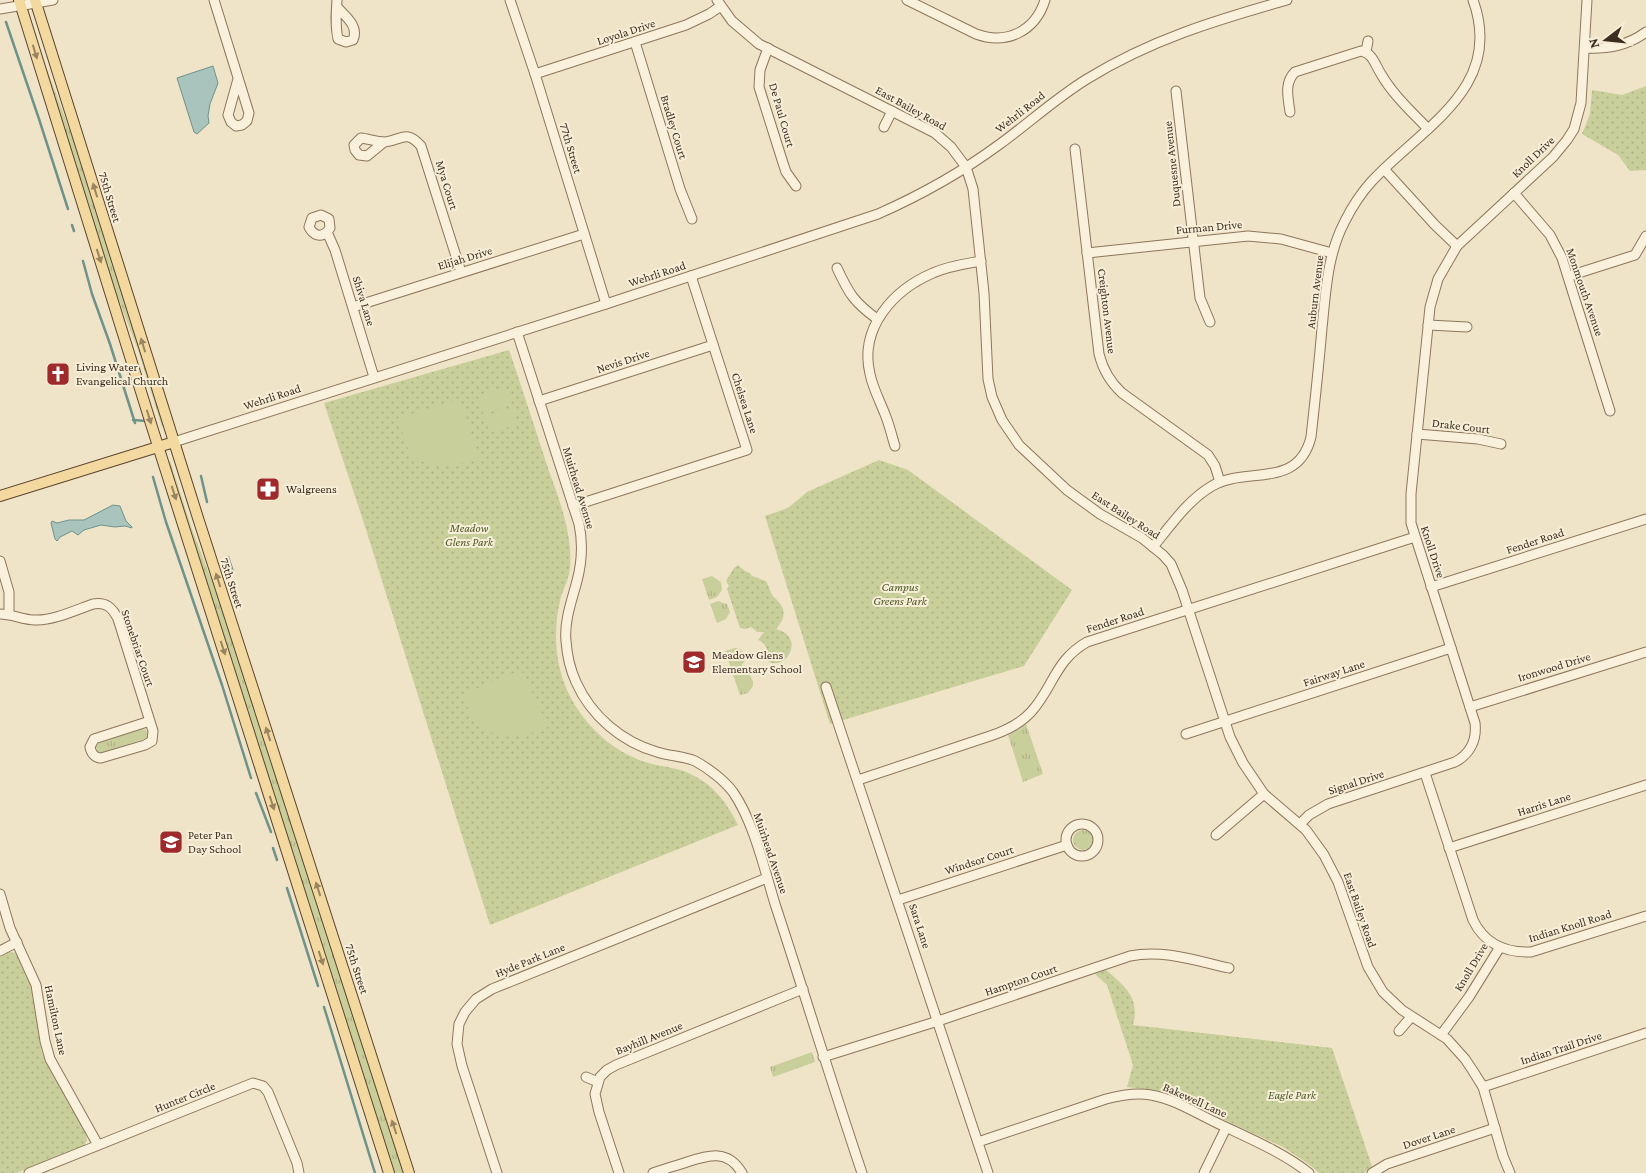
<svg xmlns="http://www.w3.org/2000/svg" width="1646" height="1173" font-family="'Crimson Pro',serif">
  <defs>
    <pattern id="grass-tufts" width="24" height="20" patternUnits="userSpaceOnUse" patternTransform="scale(1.25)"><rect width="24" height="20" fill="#c9cf9b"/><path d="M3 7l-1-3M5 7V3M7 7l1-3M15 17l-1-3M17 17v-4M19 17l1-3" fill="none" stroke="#aeb285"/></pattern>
    <pattern id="park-dots" width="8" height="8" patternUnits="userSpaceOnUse" patternTransform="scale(1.25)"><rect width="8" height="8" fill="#c9cf9b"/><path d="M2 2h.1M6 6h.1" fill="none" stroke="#aeb285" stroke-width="1.8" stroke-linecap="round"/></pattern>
  </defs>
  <rect width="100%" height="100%" fill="#f0e4c8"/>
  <!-- grass -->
  <g fill="url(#grass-tufts)">
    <path d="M33,29H34L46,67L72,136L164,426L162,427L138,350L113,285Z"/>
    <path d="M170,461L193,532L219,599L404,1173H394L169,462Z"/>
    <path d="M712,576L721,582L722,590L717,597L709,600L702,579Z"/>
    <path d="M718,601L727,604L730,612L726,619L717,623L710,604Z"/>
    <path d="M735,648C742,649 745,653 745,660L741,667L732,671L725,651Z"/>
    <path d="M741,672C749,673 753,677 753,686L748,693L740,695L733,675Z"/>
    <path d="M1026,724L1043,774L1023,782L1008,735Z"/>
    <path d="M142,729L146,730L148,734L147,738L144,739L101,753L97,751L96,746L99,743Z"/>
    <circle cx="1083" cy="840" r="10"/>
    <path d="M812,1052L815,1062L773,1077L770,1067Z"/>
  </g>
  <!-- park -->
  <g fill="url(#park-dots)">
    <path d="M1646,86V170L1630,171L1618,155L1582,134L1590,114L1592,90L1622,95Z"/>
    <path d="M509,350C522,388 534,425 546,462C554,486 564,510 568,534C570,544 571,558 570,568C569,578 564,588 561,597C552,632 555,669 572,700C586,725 609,747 635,758C651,766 670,766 686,772C711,782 727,802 738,825L490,925L362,517L324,403Z"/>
    <path d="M879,460L908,470L1072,590L1024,666L830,724L765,516L788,508L807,492Z"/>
    <path d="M738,565L745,571L750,573L752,576L766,581C769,586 770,592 773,596C785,607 788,615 776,629C808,637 784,676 765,659C770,652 766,643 758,640L764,632H757L751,627L745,629L740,628L727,589L729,586L726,581L734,568Z"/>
    <path d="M9,952L15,953L17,956L31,987L42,1053L48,1066L86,1133L87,1140L84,1146L17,1173H0V957Z"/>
    <path d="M1106,970C1126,987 1140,998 1133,1025L1332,1048L1372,1166L1364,1173H1319L1310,1165L1283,1147L1162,1091L1127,1087L1133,1065L1107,985L1095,974Z"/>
  </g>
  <!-- pitch -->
  <g fill="#c9cf9b">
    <path d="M506,387L512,404L483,413L478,396Z"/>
    <path d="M456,401L462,405L479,459C458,465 430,473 412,454C404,445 402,429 398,418Z"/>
    <path d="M513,407L518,424L490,433L485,416Z"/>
    <path d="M518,671L523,673L548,727C524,738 490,743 473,717C469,710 466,702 462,695Z"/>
  </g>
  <!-- water -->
  <g fill="#a9c4bc" stroke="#6f938a">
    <path d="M213,66L218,83L210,104L208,116L209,123L197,134L194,132L177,78Z"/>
    <path d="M113,505L120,506L126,521L132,527V528L125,526L115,527L101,525L84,530L78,535L72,531L60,537L57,541L55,539L51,523L52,521L57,523L69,520H84Z"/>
  </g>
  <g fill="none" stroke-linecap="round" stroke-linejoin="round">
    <!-- stream -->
    <g stroke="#6f938a" stroke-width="2.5">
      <path d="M6,22L39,119L68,209"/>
      <path d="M72,225L74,231"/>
      <path d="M83,261L92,294L110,344L135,423"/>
      <path d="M133,420L146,421"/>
      <path d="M201,476L207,502"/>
      <path d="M153,477L166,522L222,685L251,778"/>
      <path d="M228,557L233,572"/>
      <path d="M256,793L271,832"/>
      <path d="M273,848L277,860"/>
      <path d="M287,888L318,986"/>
      <path d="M324,1007L375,1173"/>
    </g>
    <!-- minor casing -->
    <g stroke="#8d765c" stroke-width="11">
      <g id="minor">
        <path d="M214,0L249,113L247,121L242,125L236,126L231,122L228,115L238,79"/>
        <path d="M510,0L535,74L606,304"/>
        <path d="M717,0L732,21L759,44L935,133L951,147L966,167L973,189L984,293L988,379L992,397L1002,420L1019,445L1067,490L1100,514L1142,538L1163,555L1171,564L1182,590L1230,737L1243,763L1264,794L1306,830L1324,855L1338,882L1368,967L1383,992L1402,1010L1447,1039L1465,1059L1473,1071L1483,1087L1503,1156L1510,1173"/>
        <path d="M907,0L976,34C1006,45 1035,32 1045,0"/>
        <path d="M337,7C346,17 359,26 353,40L346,42L338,39C335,26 336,13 337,0"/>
        <path d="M0,9L53,0"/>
        <path d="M635,42L680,189L692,219"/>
        <path d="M768,48L760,70L759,87L783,163L786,172L796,186"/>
        <path d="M1585,48C1608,49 1627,46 1646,32"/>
        <path d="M1366,52L1368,41"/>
        <path d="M535,74L686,25L709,14L721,6"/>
        <path d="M1176,91L1200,298L1210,322"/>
        <path d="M1290,112C1288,97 1284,83 1295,72L1361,51C1373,53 1375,65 1381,74C1393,95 1412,112 1428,129"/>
        <path d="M884,127L892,111"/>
        <path d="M384,142L367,156L359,155L355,150L354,145L361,138C368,139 378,142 385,142C402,140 406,129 421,146L461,272"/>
        <path d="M1075,149L1099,354C1103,370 1110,382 1122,393L1208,455L1215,466L1220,482"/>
        <path d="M1384,169L1435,225L1457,246"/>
        <path d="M1514,193L1550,235L1562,258L1610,411"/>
        <path d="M327,232C320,238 313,235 309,227L312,218L321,215L329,219L330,228L327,232L335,250L374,377"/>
        <path d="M1087,253L1248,236L1281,239L1332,253"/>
        <path d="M837,268C849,294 854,302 877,319"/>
        <path d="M1569,276L1635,255L1646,236"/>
        <path d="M353,307L584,234"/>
        <path d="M1428,325L1467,327"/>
        <path d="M517,332L579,524C583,543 582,562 577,581C572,600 564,621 566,641C567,655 570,669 576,682C591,716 622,742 657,752C669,756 683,756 695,761C708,768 724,780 733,792C754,822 765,872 776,907C805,995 832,1084 862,1173"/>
        <path d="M539,401L713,345"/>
        <path d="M1417,434L1478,439L1501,444"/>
        <path d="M174,442L606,304L878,214C921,195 962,172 1000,144C1029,123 1056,98 1087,79C1150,40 1216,20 1287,0"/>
        <path d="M895,446C892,437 890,427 886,417C881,403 873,389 870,374C859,328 893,290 933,273C948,266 965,264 981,261"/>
        <path d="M573,506L747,450L691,276"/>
        <path d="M1153,547C1171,525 1188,500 1212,486C1246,466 1298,490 1311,437C1315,401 1319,364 1322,328C1326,291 1327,255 1345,221C1352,207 1361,193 1372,181C1422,127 1505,88 1473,0"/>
        <path d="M0,561L9,592V614"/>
        <path d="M1431,587L1646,519"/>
        <path d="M0,614C12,614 23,620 35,620C52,621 76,610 93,604C106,602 112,607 118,619L153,731L152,741L145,745L101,758C95,758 91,753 90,747L94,739L150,721"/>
        <path d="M826,687L988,1173"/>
        <path d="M1470,707L1646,652"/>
        <path d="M1186,734L1451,648"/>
        <path d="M1425,773L1473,920C1484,943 1505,953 1531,952L1646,916"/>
        <path d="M858,780L990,736C1005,731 1020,724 1031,712C1053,688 1055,660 1087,642L1415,537"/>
        <path d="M1300,824L1309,815L1328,804L1455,762C1470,754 1477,740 1475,723L1411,523V494L1430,307L1438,279L1457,246L1553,157L1567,140L1574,129L1581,103L1587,0"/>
        <circle cx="1082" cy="840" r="16"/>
        <path d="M1216,835L1264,794"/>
        <path d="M1449,848L1646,785"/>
        <path d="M0,894L10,928L36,985L45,1041L50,1059L98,1145"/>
        <path d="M898,900L1067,845"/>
        <path d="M0,951L17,942"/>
        <path d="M1399,1031L1411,1017"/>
        <path d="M1441,1035L1469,997L1500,947"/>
        <path d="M823,1057L938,1021L1130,956C1163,949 1197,961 1229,968"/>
        <path d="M586,1077L598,1082"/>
        <path d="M1483,1087L1646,1033"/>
        <path d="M978,1142L1106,1099C1121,1095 1136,1092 1151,1095C1174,1099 1194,1112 1215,1122C1246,1137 1281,1151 1309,1173"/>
        <path d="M29,1173L253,1083L263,1086L268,1092L297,1163L299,1173"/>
        <path d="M497,1173L462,1066L457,1044L459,1024L465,1012L476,999L492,989L767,878"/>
        <path d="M619,1173L599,1112L595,1094L600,1077L607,1070L616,1065L803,989"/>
        <path d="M653,1173C664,1169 675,1166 687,1162C709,1155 728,1149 742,1173"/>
        <path d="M1204,1173L1226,1128"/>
        <path d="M1372,1173L1387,1164L1495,1128"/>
      </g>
    </g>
    <!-- major casing -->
    <g stroke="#5b4430" stroke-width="12">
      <g id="major">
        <path d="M19,0L152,427L389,1173"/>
        <path d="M35,0L198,518L409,1173"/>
        <path d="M0,496L174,442"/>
      </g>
    </g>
    <!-- minor -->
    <use href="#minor" stroke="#faf1dc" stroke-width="9"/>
    <!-- major -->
    <use href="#major" stroke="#f3d9a0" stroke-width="10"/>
  </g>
  <!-- one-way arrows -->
  <defs><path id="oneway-solid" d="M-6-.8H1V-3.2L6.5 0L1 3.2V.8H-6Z" transform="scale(1.25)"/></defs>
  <g fill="#988460">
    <use href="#oneway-solid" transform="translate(35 52) rotate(73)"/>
    <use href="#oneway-solid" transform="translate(95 190) rotate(-107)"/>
    <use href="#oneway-solid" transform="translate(99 256) rotate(72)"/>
    <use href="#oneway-solid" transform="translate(143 345) rotate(-107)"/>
    <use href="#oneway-solid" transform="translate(149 417) rotate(73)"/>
    <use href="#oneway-solid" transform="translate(174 493) rotate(72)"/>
    <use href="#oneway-solid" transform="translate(218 580) rotate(-108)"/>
    <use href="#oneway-solid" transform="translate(223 648) rotate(72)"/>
    <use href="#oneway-solid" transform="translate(268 734) rotate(-108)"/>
    <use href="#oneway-solid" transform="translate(272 803) rotate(72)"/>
    <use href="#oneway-solid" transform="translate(318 889) rotate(-108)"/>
    <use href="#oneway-solid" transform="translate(321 958) rotate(72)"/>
    <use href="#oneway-solid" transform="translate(394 1127) rotate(-108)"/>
  </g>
  <!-- icons -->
  <defs>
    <g id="church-square" transform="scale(1.25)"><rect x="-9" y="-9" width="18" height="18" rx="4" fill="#9e2a2b" stroke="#f7eed8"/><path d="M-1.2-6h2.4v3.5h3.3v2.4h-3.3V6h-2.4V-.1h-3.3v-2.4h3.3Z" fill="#fff"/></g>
    <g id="pharmacy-square" transform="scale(1.25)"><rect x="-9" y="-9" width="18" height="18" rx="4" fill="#9e2a2b" stroke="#f7eed8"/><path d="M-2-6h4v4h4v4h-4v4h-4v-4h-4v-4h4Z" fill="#fff"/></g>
    <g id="school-square" transform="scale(1.25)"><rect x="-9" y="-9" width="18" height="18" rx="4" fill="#9e2a2b" stroke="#f7eed8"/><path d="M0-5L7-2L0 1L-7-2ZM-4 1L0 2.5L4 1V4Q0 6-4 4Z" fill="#fff"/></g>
  </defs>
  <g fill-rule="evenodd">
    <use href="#church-square" x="58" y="374"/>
    <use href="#pharmacy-square" x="268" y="489"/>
    <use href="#school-square" x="694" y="662"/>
    <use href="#school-square" x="171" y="842"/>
  </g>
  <g text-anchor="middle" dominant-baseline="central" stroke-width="4" stroke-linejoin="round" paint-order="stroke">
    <!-- street labels -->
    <g font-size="12" fill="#3d2e20" stroke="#f7eed8">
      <text transform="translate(626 32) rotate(-18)">Loyola Drive</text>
      <text transform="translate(911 108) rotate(29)">East Bailey Road</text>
      <text transform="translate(1020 112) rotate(-38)">Wehrli Road</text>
      <text transform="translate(782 115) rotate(74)">De Paul Court</text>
      <text transform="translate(674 127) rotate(73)">Bradley Court</text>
      <text transform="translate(571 148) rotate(73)">77th Street</text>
      <text transform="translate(1533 157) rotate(-44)">Knoll Drive</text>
      <text transform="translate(1172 164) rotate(-96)">Duquesne Avenue</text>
      <text transform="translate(447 185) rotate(73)">Mya Court</text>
      <text transform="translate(110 197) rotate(73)">75th Street</text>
      <text transform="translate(1209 227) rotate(-5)">Furman Drive</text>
      <text transform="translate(465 258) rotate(-17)">Elijah Drive</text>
      <text transform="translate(657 274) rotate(-18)">Wehrli Road</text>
      <text transform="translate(1315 292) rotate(-83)">Auburn Avenue</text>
      <text transform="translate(1585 292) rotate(71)">Monmouth Avenue</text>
      <text transform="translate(364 301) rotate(73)">Shiva Lane</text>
      <text transform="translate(1107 311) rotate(83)">Creighton Avenue</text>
      <text transform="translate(623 361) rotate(-18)">Nevis Drive</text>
      <text transform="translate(272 397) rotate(-18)">Wehrli Road</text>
      <text transform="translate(745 403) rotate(72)">Chelsea Lane</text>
      <text transform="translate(1461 426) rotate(7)">Drake Court</text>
      <text transform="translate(579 488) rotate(73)">Muirhead Avenue</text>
      <text transform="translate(1126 515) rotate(33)">East Bailey Road</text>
      <text transform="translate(1535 541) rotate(-18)">Fender Road</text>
      <text transform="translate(1433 552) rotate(72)">Knoll Drive</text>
      <text transform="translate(232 583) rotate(72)">75th Street</text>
      <text transform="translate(1115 620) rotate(-18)">Fender Road</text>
      <text transform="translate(138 648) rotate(71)">Stonebriar Court</text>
      <text transform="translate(1554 667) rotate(-17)">Ironwood Drive</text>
      <text transform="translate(1334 673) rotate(-18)">Fairway Lane</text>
      <text transform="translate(1356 782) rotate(-18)">Signal Drive</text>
      <text transform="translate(1544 804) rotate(-18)">Harris Lane</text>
      <text transform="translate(771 853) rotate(71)">Muirhead Avenue</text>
      <text transform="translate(979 860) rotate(-18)">Windsor Court</text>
      <text transform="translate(1360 910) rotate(71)">East Bailey Road</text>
      <text transform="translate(920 926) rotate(72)">Sara Lane</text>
      <text transform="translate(1570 926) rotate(-17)">Indian Knoll Road</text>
      <text transform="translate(530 960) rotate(-22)">Hyde Park Lane</text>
      <text transform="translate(1471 967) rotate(-59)">Knoll Drive</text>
      <text transform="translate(357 969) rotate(72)">75th Street</text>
      <text transform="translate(1021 980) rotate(-19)">Hampton Court</text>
      <text transform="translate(56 1020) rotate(78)">Hamilton Lane</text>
      <text transform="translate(649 1038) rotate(-22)">Bayhill Avenue</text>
      <text transform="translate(1561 1048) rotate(-18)">Indian Trail Drive</text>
      <text transform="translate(185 1097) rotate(-22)">Hunter Circle</text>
      <text transform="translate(1195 1100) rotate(24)">Bakewell Lane</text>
      <text transform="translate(1429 1137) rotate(-18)">Dover Lane</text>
    </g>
    <!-- poi labels -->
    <g font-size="12" fill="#3d2e20" stroke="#f7eed8" text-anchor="start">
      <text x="76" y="367">Living Water<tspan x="76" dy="14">Evangelical Church</tspan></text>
      <text x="286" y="489">Walgreens</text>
      <text x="712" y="655">Meadow Glens<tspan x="712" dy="14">Elementary School</tspan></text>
      <text x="188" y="835">Peter Pan<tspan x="188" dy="14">Day School</tspan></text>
    </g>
    <!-- park labels -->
    <g font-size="12" font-style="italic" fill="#4d5a26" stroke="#f7eed8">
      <text x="469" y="528">Meadow<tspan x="469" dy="14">Glens Park</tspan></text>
      <text x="900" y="587">Campus<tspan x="900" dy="14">Greens Park</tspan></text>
      <text x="1292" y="1095">Eagle Park</text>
    </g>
  </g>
  <!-- north arrow -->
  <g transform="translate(1606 40) rotate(254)" stroke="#f7eed8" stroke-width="4" paint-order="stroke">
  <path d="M0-4L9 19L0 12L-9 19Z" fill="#3d2e20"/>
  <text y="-8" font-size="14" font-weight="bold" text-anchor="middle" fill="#3d2e20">N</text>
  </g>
</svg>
